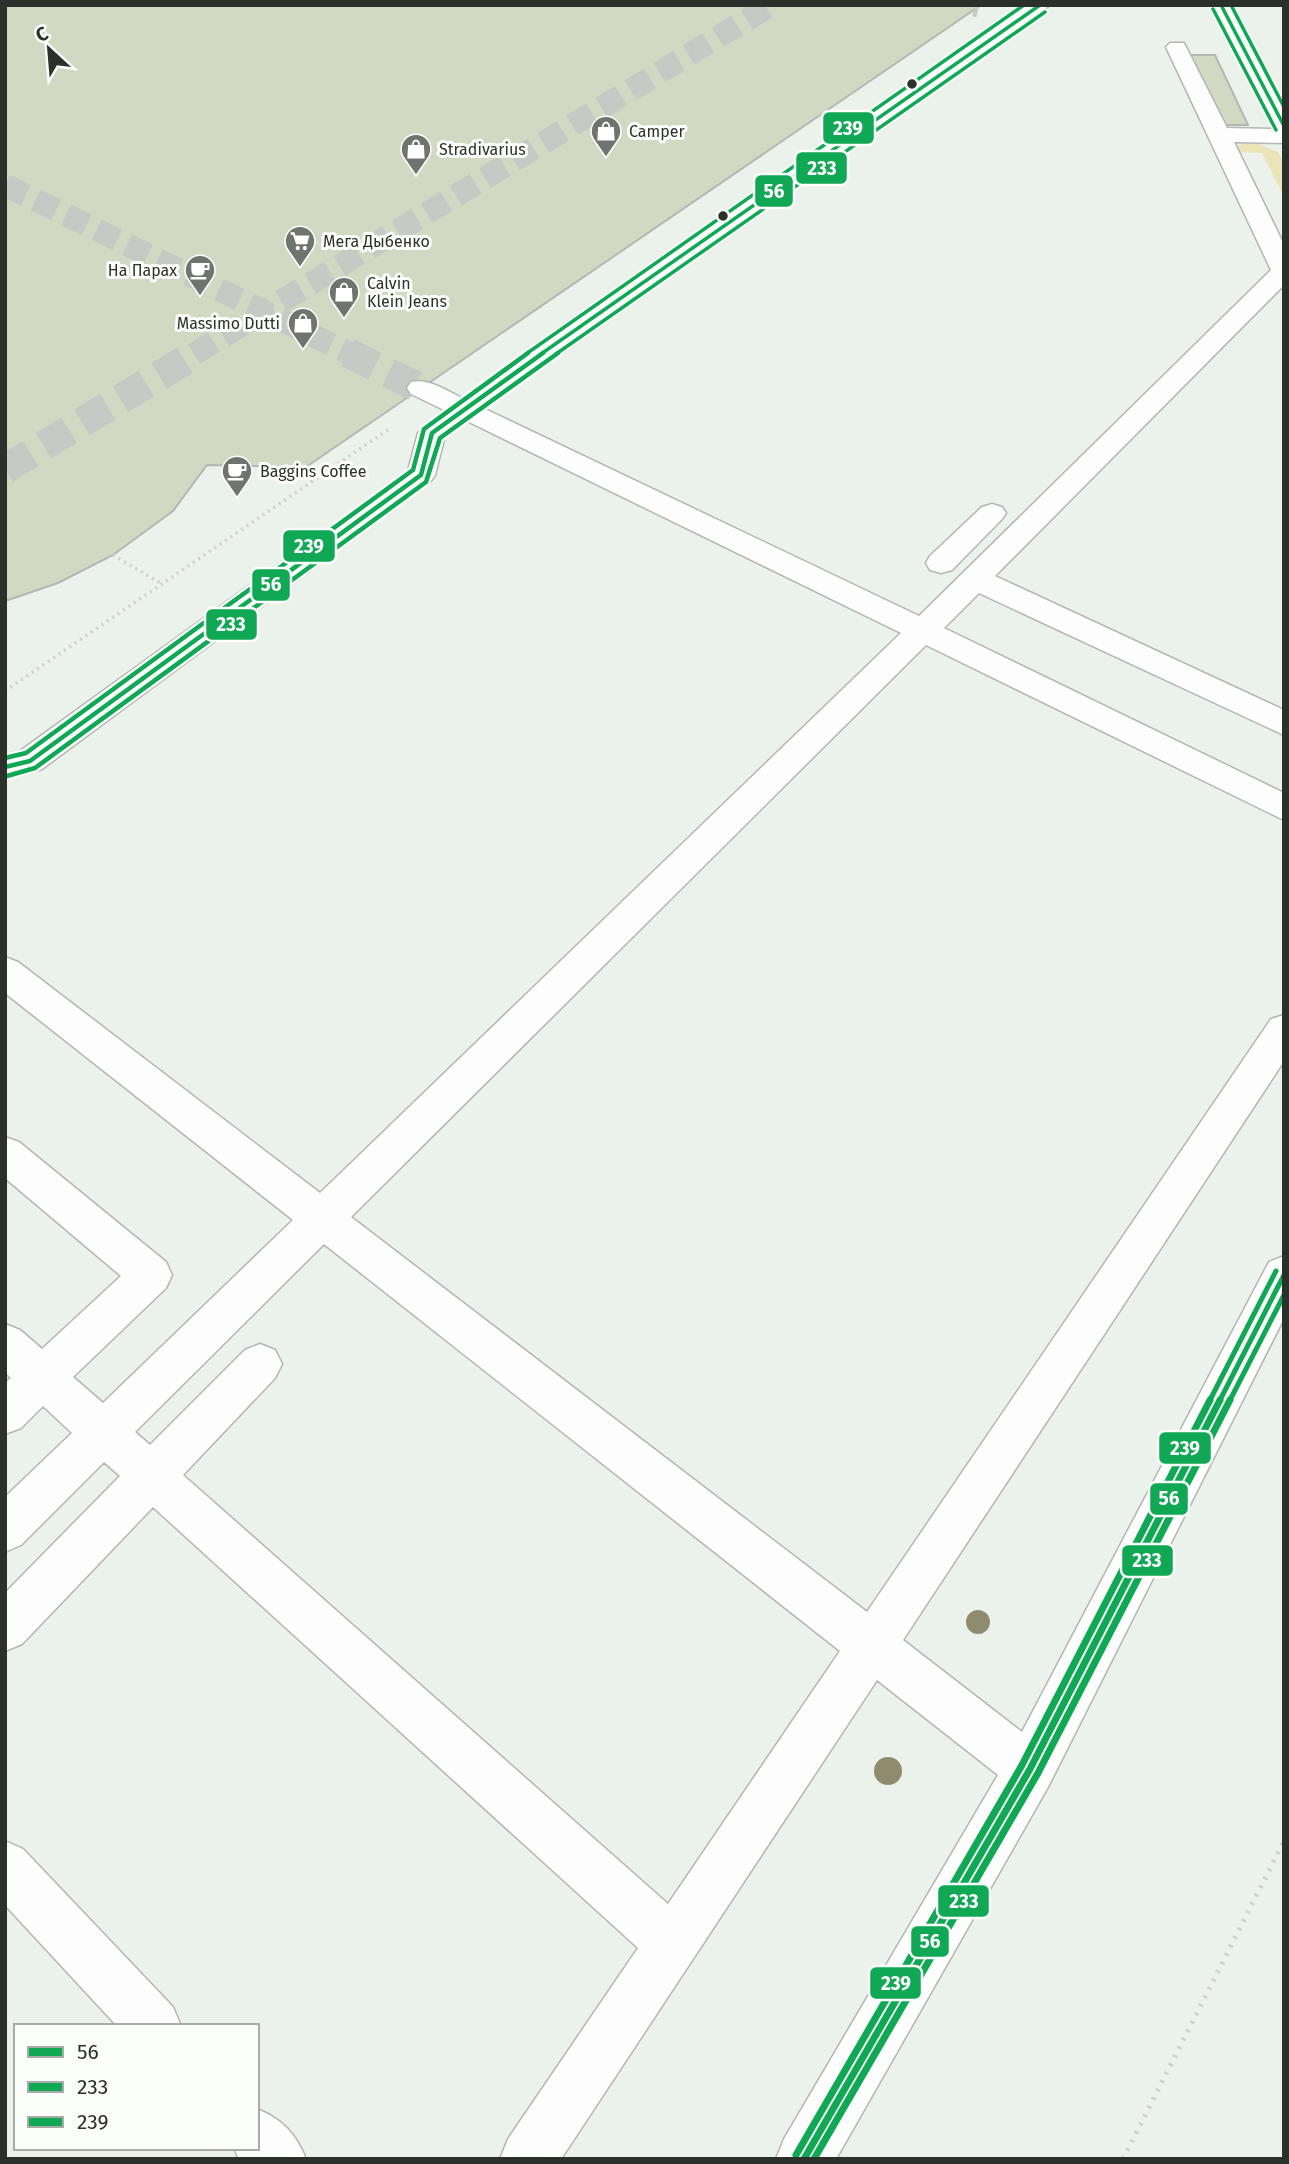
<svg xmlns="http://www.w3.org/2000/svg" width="1289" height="2164" font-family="'Fira Sans',sans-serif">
  <rect width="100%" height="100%" fill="#ebf1eb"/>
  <!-- green -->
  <path fill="#ece4b9" d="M1244,143H1257L1278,152L1284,163V197L1262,153L1237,152L1238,146Z"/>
  <!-- building -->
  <g fill="#d1d9c3" stroke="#b4b8b2" stroke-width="2">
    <path d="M5,5H981L306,467L207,465L173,511L113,555L58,583L5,601Z"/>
    <path d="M1188,55H1215L1248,125H1219Z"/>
  </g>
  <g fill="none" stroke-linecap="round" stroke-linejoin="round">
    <!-- minor-tunnel-far1 -->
    <g stroke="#c5cac5" stroke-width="23" stroke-dasharray="23 11" stroke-linecap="butt">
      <path d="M975,5L979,6"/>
      <path d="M5,185L351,354"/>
      <path d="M194,354L771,5"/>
    </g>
    <!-- minor-tunnel -->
    <g stroke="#c5cac5" stroke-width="30" stroke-dasharray="30 15" stroke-linecap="butt">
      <path d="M348,353L420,388"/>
      <path d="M5,469L197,353"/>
    </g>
    <!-- minor casing -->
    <g stroke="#b2b7b2" stroke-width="3">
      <g id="minor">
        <path d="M1026,5H1050L483,408L919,616L1271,270L1166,47L1170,43H1184L1227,128L1275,129L1211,5H1231L1284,104V143L1234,142L1284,245V285L995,576L1284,710V735L979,593L944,628L1284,793V820L926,645L351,1217L867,1612L1271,1019L1284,1015V1061L903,1640L1022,1732L1269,1262L1284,1256V1318L1048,1787L836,2159H776L784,2139L998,1775L877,1680L561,2159H500L508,2139L638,1948L153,1507L22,1644L5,1651V1593L120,1476L104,1462L21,1545L5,1552V1497L72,1433L43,1406L21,1428L5,1434V1383L11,1378L5,1372V1324L20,1330L42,1349L121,1276L5,1178V1137L19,1142L166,1262L172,1275L166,1288L73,1377L103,1403L293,1220L5,993V957L18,962L320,1193L901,633L465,420L445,436L435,475L431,481L42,769L5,779V755L20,751L408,471L418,433L444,410L411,394L407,388L411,382C429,378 445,390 462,398ZM324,1244L840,1651L668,1904L183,1475L275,1378L282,1364L275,1350L260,1344L245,1350L150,1445L135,1432Z"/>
        <path d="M992,504L1002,507L1006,513L1002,519L952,570L941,573L930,570L926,563L930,556L982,507Z"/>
        <path d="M5,1841L23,1849L173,2007L181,2026H117L5,1905Z"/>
        <path d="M257,2109C282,2119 296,2134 306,2159H239L234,2148H257Z"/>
      </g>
    </g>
    <!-- path-far1 -->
    <g stroke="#ced1ce" stroke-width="3.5" stroke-dasharray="2 4.5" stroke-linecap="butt">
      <path d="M113,555L162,584"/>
      <path d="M5,691L389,429"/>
    </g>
    <!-- path -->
    <path stroke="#ced1ce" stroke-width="5" stroke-dasharray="2.5 7" stroke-linecap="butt" d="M1123,2159L1284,1841"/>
    <!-- minor -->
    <use href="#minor" fill="#fcfdfc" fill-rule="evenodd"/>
    <!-- bus-1-far3 casing -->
    <g stroke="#fcfefc" stroke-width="7">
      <g id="bus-1-far3">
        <path d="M1221,5L1284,126"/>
        <path d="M541,354L1040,5"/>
      </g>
    </g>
    <!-- bus-1-far2 casing -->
    <g stroke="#fcfefc" stroke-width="9">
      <path id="bus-1-far2" d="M5,767L30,761L421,475L432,433L543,353"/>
    </g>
    <!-- bus-1-far1 casing -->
    <g stroke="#fcfefc" stroke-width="10">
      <path id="bus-1-far1" d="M1219,1402L1284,1275"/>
    </g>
    <!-- bus-1 casing -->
    <g stroke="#fcfefc" stroke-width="12">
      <path id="bus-1" d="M804,2159L1030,1769L1220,1400"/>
    </g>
    <!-- bus-2-far3 casing -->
    <g stroke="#fcfefc" stroke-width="7">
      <g id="bus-2-far3">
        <path d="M1213,9L1276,130"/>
        <path d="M556,354L1045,12"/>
      </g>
    </g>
    <!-- bus-2-far2 casing -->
    <g stroke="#fcfefc" stroke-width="9">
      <path id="bus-2-far2" d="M7,776L35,768L426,482L440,438L558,353"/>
    </g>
    <!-- bus-2-far1 casing -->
    <g stroke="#fcfefc" stroke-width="10">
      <path id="bus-2-far1" d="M1229,1402L1284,1295"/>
    </g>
    <!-- bus-2 casing -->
    <g stroke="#fcfefc" stroke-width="12">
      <path id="bus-2" d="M814,2159L1038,1773L1230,1400"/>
    </g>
    <!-- bus-3-far3 casing -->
    <g stroke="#fcfefc" stroke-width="7">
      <g id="bus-3-far3">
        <path d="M1231,5L1284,107"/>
        <path d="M526,354L1024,5"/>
      </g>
    </g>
    <!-- bus-3-far2 casing -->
    <g stroke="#fcfefc" stroke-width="9">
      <path id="bus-3-far2" d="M5,758L26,753L413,470L424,429L528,353"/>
    </g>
    <!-- bus-3-far1 casing -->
    <g stroke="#fcfefc" stroke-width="10">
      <path id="bus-3-far1" d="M1209,1402L1276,1271"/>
    </g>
    <!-- bus-3 casing -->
    <g stroke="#fcfefc" stroke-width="12">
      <path id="bus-3" d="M796,2155L1022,1765L1210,1400"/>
    </g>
    <!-- bus-1-far3 -->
    <use href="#bus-1-far3" stroke="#10a855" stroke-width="3.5"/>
    <!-- bus-1-far2 -->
    <use href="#bus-1-far2" stroke="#10a855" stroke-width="4.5"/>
    <!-- bus-1-far1 -->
    <use href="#bus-1-far1" stroke="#10a855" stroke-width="5"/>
    <!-- bus-1 -->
    <use href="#bus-1" stroke="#10a855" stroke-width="7"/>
    <!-- bus-2-far3 -->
    <use href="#bus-2-far3" stroke="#10a855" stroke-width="3.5"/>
    <!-- bus-2-far2 -->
    <use href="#bus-2-far2" stroke="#10a855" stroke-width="4.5"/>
    <!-- bus-2-far1 -->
    <use href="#bus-2-far1" stroke="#10a855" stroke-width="5"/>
    <!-- bus-2 -->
    <use href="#bus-2" stroke="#10a855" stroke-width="7"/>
    <!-- bus-3-far3 -->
    <use href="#bus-3-far3" stroke="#10a855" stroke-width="3.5"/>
    <!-- bus-3-far2 -->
    <use href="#bus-3-far2" stroke="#10a855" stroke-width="4.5"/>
    <!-- bus-3-far1 -->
    <use href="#bus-3-far1" stroke="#10a855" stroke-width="5"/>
    <!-- bus-3 -->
    <use href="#bus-3" stroke="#10a855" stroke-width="7"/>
  </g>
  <!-- trees -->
  <g fill="#8e8b6f">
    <circle cx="978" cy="1622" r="12"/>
    <circle cx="888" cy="1771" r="14"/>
  </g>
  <!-- icons -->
  <defs>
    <g id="shop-pin" transform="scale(1.575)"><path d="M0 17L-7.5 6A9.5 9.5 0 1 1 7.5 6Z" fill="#6e746e" stroke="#fcfefc"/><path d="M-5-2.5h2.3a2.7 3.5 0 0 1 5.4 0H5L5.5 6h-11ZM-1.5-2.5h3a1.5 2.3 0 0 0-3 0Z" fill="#fff"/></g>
    <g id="supermarket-pin" transform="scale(1.575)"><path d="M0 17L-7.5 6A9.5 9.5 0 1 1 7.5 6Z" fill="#6e746e" stroke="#fcfefc"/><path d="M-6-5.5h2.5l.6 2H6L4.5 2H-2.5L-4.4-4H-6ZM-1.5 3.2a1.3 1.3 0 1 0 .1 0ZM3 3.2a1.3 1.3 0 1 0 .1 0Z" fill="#fff"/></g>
    <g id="cafe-pin" transform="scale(1.575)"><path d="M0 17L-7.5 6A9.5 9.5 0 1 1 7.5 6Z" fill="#6e746e" stroke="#fcfefc"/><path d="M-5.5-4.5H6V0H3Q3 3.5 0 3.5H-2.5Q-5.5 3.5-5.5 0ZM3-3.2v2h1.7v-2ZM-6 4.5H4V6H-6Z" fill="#fff"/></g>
  </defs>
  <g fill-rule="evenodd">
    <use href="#shop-pin" x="606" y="131"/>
    <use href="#shop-pin" x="416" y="149"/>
    <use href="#supermarket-pin" x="300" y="241"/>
    <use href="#cafe-pin" x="200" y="270"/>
    <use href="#shop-pin" x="344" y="292"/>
    <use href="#shop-pin" x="303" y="323"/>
    <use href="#cafe-pin" x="237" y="471"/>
  </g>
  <!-- markers -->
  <g fill="#2b302b" stroke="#fcfefc" stroke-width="2.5">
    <circle cx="912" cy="84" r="6"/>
    <circle cx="723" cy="216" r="6"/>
  </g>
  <g text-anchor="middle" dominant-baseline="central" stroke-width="6" stroke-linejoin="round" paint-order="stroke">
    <!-- far-poi labels -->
    <g font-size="16" fill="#2b302b" stroke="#fcfefc" text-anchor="start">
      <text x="629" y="131">Camper</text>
      <text x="439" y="149">Stradivarius</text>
      <text x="323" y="241">Мега Дыбенко</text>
      <text x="177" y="270" text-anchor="end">На Парах</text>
      <text x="367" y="283">Calvin<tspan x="367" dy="18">Klein Jeans</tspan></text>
      <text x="280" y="323" text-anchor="end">Massimo Dutti</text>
      <text x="260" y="471">Baggins Coffee</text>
    </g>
  </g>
  <g stroke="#fcfefc" stroke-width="2.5">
    <rect x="822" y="111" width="53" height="34" rx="7" fill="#10a855"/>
    <rect x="795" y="151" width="53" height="34" rx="7" fill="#10a855"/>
    <rect x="754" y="174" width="40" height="34" rx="7" fill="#10a855"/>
    <rect x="282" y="529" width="54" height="34" rx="7" fill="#10a855"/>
    <rect x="251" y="568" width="40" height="34" rx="7" fill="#10a855"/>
    <rect x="205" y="608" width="53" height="33" rx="7" fill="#10a855"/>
    <rect x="1158" y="1431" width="54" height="34" rx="7" fill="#10a855"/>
    <rect x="1149" y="1482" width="40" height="34" rx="7" fill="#10a855"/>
    <rect x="1121" y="1544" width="53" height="33" rx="7" fill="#10a855"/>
    <rect x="937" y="1884" width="53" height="34" rx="7" fill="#10a855"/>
    <rect x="910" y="1925" width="40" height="33" rx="7" fill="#10a855"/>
    <rect x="869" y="1966" width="53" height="34" rx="7" fill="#10a855"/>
  </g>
  <g font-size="19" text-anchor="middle" font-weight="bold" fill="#fff">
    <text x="848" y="135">239</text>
    <text x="822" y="175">233</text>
    <text x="774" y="198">56</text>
    <text x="309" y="553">239</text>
    <text x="271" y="591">56</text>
    <text x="231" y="631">233</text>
    <text x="1185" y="1455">239</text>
    <text x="1169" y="1505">56</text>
    <text x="1147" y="1567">233</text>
    <text x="964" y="1908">233</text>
    <text x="930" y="1948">56</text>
    <text x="896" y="1990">239</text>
  </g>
  <!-- border -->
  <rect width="1289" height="2164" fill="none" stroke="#2b302b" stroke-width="14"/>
  <!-- legend -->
  <rect x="14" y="2024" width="245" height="126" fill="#fcfefc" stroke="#a8aca8" stroke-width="2"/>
  <rect x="28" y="2047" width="35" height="10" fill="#10a855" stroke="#a8aca8" stroke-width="2"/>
  <text x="77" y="2059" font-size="21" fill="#2b302b">56</text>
  <rect x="28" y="2082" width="35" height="10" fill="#10a855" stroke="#a8aca8" stroke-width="2"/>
  <text x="77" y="2094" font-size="21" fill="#2b302b">233</text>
  <rect x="28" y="2117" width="35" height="10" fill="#10a855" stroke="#a8aca8" stroke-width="2"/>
  <text x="77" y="2129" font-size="21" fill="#2b302b">239</text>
  <!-- north arrow -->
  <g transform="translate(49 49) rotate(334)" stroke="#fcfefc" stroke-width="5" paint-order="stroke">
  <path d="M0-5L12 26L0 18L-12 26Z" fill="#2b302b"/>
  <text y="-10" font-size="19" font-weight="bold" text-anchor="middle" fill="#2b302b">С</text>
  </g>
</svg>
